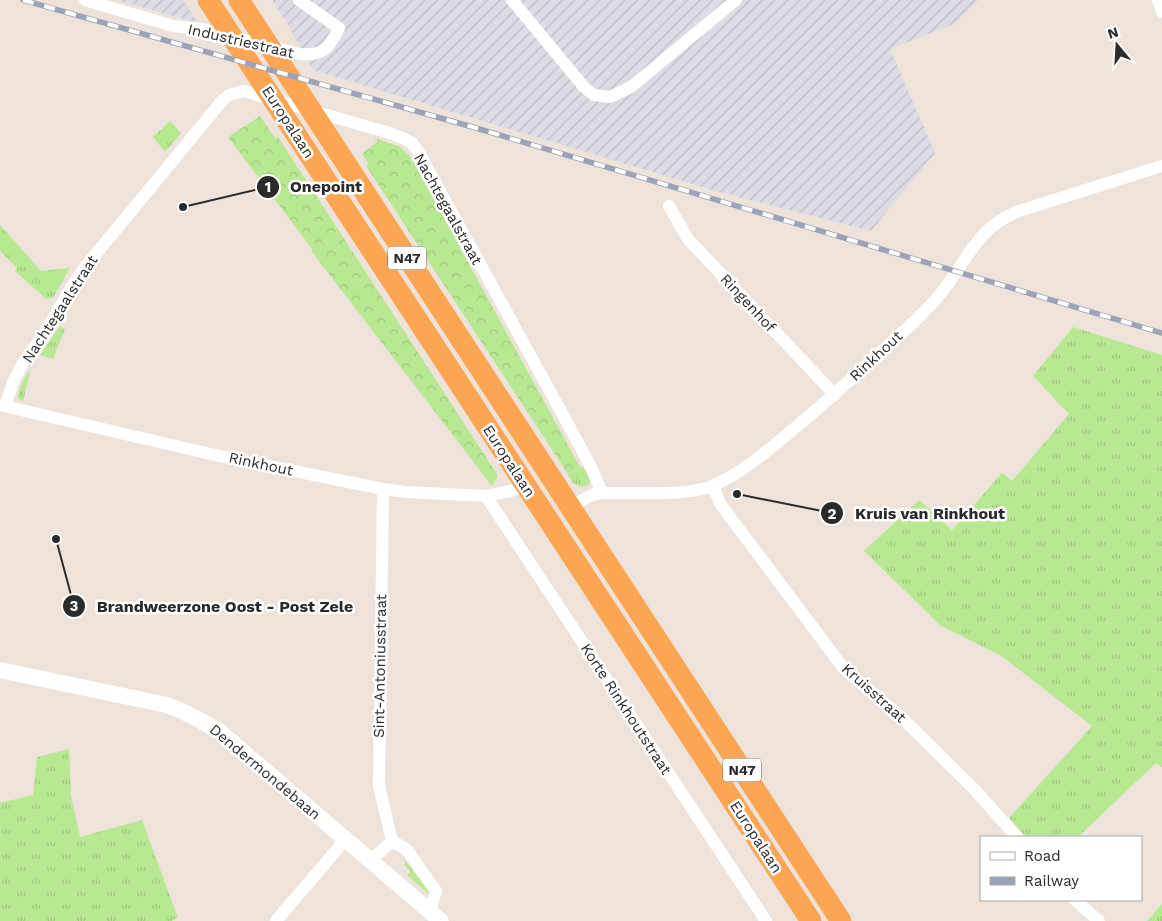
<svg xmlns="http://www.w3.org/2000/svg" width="1162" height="921" font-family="'Work Sans',sans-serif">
  <defs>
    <pattern id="industrial-furrows" width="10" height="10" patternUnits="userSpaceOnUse" patternTransform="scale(1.25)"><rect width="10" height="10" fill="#dddce5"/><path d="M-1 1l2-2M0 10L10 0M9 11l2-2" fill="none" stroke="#bebdc5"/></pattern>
    <pattern id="grass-tufts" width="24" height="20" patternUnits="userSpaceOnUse" patternTransform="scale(1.25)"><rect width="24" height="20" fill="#b9e893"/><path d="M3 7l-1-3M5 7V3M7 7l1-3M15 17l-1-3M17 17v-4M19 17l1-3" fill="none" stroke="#9fc77f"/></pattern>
    <pattern id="forest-crowns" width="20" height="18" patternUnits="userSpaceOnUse" patternTransform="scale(1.25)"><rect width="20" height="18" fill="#b9e893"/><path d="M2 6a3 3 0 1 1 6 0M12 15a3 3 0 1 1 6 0" fill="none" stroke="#9fc77f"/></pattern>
  </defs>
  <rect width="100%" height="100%" fill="#ede3db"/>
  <!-- industrial -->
  <g fill="url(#industrial-furrows)">
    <path d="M116,0H183L198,23Z"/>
    <path d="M272,0H979L954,24L890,49L935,153L871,231L719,192L313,70L288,25Z"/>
  </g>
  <!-- grass -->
  <g fill="url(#grass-tufts)">
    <path d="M170,121L181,133L165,152L153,137Z"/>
    <path d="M0,225L41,271L69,268L72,264L53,298L46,299L15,271L17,268L0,251Z"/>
    <path d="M60,326L65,329L53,359L40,355Z"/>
    <path d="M1073,327L1162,355V767L1156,763L1078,837H1026L1009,818L1092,726L1000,655L941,626L864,551L919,500L952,530L1002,473L1012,481L1069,414L1033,376Z"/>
    <path d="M31,368L23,401H21L18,398C19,387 25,376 31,368Z"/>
    <path d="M580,467L584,468L590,481L588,485L583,487L574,484L568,475Z"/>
    <path d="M69,749L71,795L80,837L142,820L178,918L171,921H0V802H4L33,795L37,757Z"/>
    <path d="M406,861L426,888L432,889V897L407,875L411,871L404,865Z"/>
    <path d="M1162,904V921H1147Z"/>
  </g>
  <!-- forest -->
  <g fill="url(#forest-crowns)">
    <path d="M260,116L275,138L278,137L497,474V478L492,486L312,252V249L228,137Z"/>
    <path d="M374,138L399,146L410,156L580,467L568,474L366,166L369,164L362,154L378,141Z"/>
  </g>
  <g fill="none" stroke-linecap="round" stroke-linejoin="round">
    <!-- minor -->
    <g stroke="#fff" stroke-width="12">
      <path d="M85,0L173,26L202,29L299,54C323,56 329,49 339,28L299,0"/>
      <path d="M512,0L584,87L594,95L610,97L631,87L736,0"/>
      <path d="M1158,0L1162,12"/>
      <path d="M669,206L688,239L835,395"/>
      <path d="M0,405L215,455L383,489L406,492L486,496L511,491L525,485"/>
      <path d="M5,406L14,380L23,363L44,334L74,283L86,266L222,101L229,95L244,91L393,134L411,142L418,151L569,426L592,469L602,493"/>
      <path d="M713,486L721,505L845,670L900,716L974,789L1017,837"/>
      <path d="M486,496L766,921"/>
      <path d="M570,507L592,495L602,493C630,492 690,497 714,485C742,473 766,452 789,433C818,409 846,384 874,358C897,337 922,317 942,292C969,258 977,226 1022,210L1162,166"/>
      <path d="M392,841L407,850L436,891L430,911"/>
      <path d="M370,861L392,841L379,786L383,489"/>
      <path d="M1075,900L1099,921"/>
      <path d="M276,921L345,840"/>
    </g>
    <!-- tertiary -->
    <path stroke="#fff" stroke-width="16" d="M0,670L167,705C186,712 202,721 219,731L441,921"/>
    <!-- trunk -->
    <g stroke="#fca654" stroke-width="21">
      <path d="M208,0L811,921"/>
      <path d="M239,0L841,921"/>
    </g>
    <!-- rail casing -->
    <g stroke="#9da3b6" stroke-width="5.5">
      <path id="rail" d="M23,0L476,128L1162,333"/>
    </g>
    <!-- rail -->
    <use href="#rail" stroke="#fff" stroke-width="4" stroke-dasharray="11" stroke-linecap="butt"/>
  </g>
  <g text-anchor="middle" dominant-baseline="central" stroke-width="5" stroke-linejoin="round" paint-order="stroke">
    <!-- shield labels -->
    <g fill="#fff" stroke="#6a6a6a" stroke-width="1">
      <rect x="388" y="246.5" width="38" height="23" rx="4"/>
      <rect x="723" y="758.5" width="38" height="23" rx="4"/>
    </g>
    <g font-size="14" font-weight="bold" fill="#2a2a2a">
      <text x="407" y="258">N47</text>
      <text x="742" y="770">N47</text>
    </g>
    <!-- street labels -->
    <g font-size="15" fill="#2a2a2a" stroke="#fff">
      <text transform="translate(241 41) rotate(13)">Industriestraat</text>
      <text transform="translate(288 122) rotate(57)">Europalaan</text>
      <text transform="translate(448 209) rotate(61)">Nachtegaalstraat</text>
      <text transform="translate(748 303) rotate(47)">Ringenhof</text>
      <text transform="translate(60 309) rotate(-57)">Nachtegaalstraat</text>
      <text transform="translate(876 356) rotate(-43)">Rinkhout</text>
      <text transform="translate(509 461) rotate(57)">Europalaan</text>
      <text transform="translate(261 464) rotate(12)">Rinkhout</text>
      <text transform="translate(380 666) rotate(-89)">Sint-Antoniusstraat</text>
      <text transform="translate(874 693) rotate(42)">Kruisstraat</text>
      <text transform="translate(626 709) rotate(57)">Korte Rinkhoutstraat</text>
      <text transform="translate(265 772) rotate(40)">Dendermondebaan</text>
      <text transform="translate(756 837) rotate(57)">Europalaan</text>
    </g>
  </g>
  <!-- callouts -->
  <path fill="none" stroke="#2a2a2a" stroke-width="2" d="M183 207L268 187M737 494L832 513M56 539L74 606"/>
  <g fill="#2a2a2a" stroke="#fff" stroke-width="2">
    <circle cx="183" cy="207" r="5"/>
    <circle cx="737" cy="494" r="5"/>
    <circle cx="56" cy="539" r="5"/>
    <circle cx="268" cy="187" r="12"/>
    <circle cx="832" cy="513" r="12"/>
    <circle cx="74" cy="606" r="12"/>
  </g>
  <g font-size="15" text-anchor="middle" font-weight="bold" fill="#fff">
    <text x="268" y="192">1</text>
    <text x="832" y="519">2</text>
    <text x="74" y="611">3</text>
  </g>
  <g font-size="16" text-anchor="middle" font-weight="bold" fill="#2a2a2a" stroke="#fff" stroke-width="5" stroke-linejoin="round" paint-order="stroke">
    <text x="326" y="192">Onepoint</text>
    <text x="930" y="519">Kruis van Rinkhout</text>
    <text x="225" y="612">Brandweerzone Oost - Post Zele</text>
  </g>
  <!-- legend -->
  <rect x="980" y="836" width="162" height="65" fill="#ffffff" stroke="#aaaaaa"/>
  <rect x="990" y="852" width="25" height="8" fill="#ffffff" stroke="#aaaaaa"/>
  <text x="1024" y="861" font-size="15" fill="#2a2a2a">Road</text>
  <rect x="990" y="877" width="25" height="8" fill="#9da3b6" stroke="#aaaaaa"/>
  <text x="1024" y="886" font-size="15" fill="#2a2a2a">Railway</text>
  <!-- north arrow -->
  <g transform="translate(1117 45) rotate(342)" stroke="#ffffff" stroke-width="4" paint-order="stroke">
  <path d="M0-4L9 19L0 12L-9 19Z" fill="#2a2a2a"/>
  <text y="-8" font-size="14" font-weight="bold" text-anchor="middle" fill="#2a2a2a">N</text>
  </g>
</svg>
